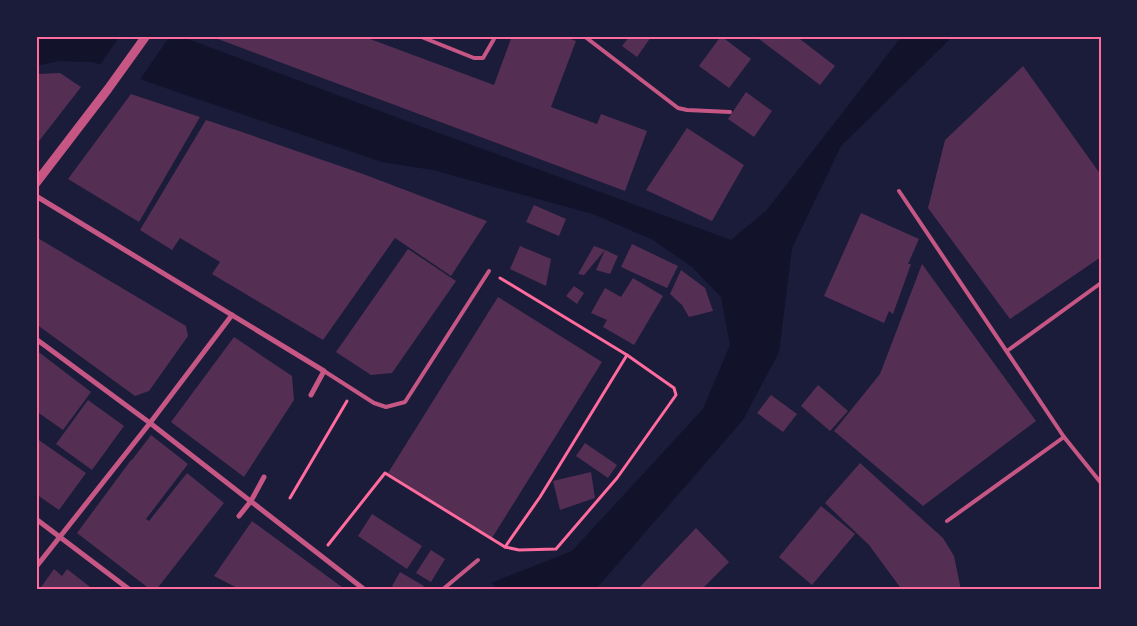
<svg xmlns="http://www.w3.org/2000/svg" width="1137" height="626" font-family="Raleway,sans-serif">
  <rect width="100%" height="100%" fill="#1b1b3a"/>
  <!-- water -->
  <path fill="#12122b" d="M36,36H179L188,39L428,129L731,240L766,211L902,36H953L841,146L792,248L779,352L743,420L595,590H499L491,583L572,551L703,409L730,345L721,297L692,267L653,240L593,214L433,170L382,162L154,84L93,62L59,61L36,66Z"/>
  <!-- pier -->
  <path fill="#1b1b3a" d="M120,36H170L139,81L99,66Z"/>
  <!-- building -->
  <g fill="#542f53">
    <path d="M210,36H362L494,85L512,36H563L576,41L551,107L597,124L601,114L647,131L625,191Z"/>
    <path d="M630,36H650L651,37L637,57L622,46Z"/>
    <path d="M721,36L751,59L729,88L699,66Z"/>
    <path d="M755,36H796L835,66L820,85Z"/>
    <path d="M1023,66L1101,175V257L1010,319L928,208L945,140Z"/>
    <path d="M60,73L81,87L36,145V74Z"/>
    <path d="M746,92L772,111L754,137L728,119Z"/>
    <path d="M131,94L200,117L139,222L68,179Z"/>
    <path d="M206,120L245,133L363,174L487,221L451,276L395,238L323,340L212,274L220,262L180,238L172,250L140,230Z"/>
    <path d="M687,128L744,165L712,221L646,190Z"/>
    <path d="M534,205L566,219L559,236L526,222Z"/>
    <path d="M861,213L919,239L908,264H911L893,314L889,311L884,323L824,296Z"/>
    <path d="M36,237L186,326L188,336L149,391L135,396L36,324V275L38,276L36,275Z"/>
    <path d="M632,244L678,266L667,288L621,267Z"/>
    <path d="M520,246L551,259L546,286L510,269Z"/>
    <path d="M594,246L605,250L584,275L578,274Z"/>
    <path d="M408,249L456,281L392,373L371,375L336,352Z"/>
    <path d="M605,250L618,256L610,274L596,270Z"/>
    <path d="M922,264L1036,421L923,506L834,431L880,374Z"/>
    <path d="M681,270L705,288L713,311L689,317L682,305L670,294Z"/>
    <path d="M633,278L663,296L634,345L603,327L607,320L591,313L605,288L621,297Z"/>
    <path d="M574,286L584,293L577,304L566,296Z"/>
    <path d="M498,297L602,362L492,538L388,473Z"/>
    <path d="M234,337L292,376L294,400L244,477L171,422Z"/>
    <path d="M36,350L91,392L63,430L36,411Z"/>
    <path d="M818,385L848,411L830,431L801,406Z"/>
    <path d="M771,395L797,414L783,432L757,413Z"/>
    <path d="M88,400L124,426L92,470L56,444Z"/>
    <path d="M151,435L188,464L146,519L149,521L187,473L224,503L156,590H151L77,533L131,460H132Z"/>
    <path d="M36,438L86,473L59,510L36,494Z"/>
    <path d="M585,443L617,465L608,478L576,456Z"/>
    <path d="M860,463L943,538L954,556L961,590H901L900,587L869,545L825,503Z"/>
    <path d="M591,472L595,498L560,510L553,481Z"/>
    <path d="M821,506L855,534L812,585L779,557Z"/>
    <path d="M372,514L422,546L407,569L358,536Z"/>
    <path d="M252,521L346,590H241L214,576Z"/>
    <path d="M696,528L729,562L701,590H637Z"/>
    <path d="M431,550L445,559L431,582L416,573Z"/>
    <path d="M54,569L62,576L67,569L94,590H39Z"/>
    <path d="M400,572L424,586L422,590H398L392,586Z"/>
  </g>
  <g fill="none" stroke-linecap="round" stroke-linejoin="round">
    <!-- path -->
    <g stroke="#ff6b9d" stroke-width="3">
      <path d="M290,498L347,401"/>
      <path d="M328,545L385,473L505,547L540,497L627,355L500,278"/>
      <path d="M505,547L519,550L556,549L617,478L676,395L674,388L627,355"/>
    </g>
    <!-- service -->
    <g stroke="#c65784" stroke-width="4">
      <path d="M419,36L474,58H483L494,39L493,36"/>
      <path d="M584,36L678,108L687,110L730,112"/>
      <path d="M899,191L1064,437L1101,483"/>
      <path d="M1007,351L1101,283"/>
      <path d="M324,371L374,403L386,407L405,402L489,271"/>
      <path d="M947,521L1064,437"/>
      <path d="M442,590L478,560"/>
    </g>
    <!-- minor -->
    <g stroke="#c65784" stroke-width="5">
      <path d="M36,196L324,371L311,395"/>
      <path d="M36,339L150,423L365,590"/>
      <path d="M239,516L251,501L264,477"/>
      <path d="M36,519L130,590"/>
      <path d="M36,567L150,423L232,315"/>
    </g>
    <!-- tertiary -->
    <path stroke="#c65784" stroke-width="9" d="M36,183L108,89L146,36"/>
  </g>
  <!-- border -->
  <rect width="1137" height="626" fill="none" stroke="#1b1b3a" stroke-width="75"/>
  <rect x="38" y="38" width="1062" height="550" fill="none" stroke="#ff6b9d" stroke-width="2"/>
</svg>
